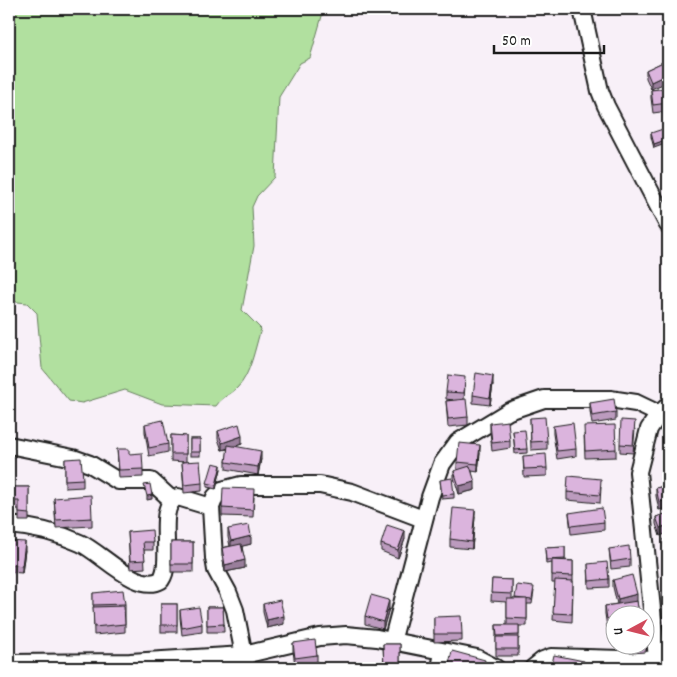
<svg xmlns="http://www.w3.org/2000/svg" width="677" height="677" font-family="Dekko,sans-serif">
  <rect width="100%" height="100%" fill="#f8f0f8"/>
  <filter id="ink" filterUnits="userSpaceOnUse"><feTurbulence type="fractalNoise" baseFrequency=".02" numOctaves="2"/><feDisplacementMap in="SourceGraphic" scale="10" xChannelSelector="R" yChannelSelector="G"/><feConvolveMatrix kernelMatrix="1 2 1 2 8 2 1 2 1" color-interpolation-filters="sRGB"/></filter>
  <g filter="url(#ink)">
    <!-- green -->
    <path fill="#b1e09f" stroke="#667e5e" d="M9,9H324L310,58L300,63L279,97L275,177L257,196L252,207L254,246L242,310L261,329C255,347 251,375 237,388C229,396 224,395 216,406L162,404L125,390L82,403L69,401L42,368L37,313L27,303L9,301Z"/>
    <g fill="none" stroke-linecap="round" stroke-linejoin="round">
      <!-- street casing -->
      <g stroke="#1c1c1c" stroke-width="20">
        <g id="street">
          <path d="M582,9L600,91L606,106L668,225"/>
          <path d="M9,445L73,458L90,464L118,481H151L172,500"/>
          <path d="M423,519L352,492L320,485H241L222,490L215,497L211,507L214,558L216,570L228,592L235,610L244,655L320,637L346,635L377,638L477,658L496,668"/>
          <path d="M9,525C33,527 58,533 80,543C101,552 137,594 161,580C175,560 154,506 178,497L211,507"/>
          <path d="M392,642L430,497L442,464L458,442L509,411L544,399H610L636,403L659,414"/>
          <path d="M9,663L130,662L244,655L247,668"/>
          <path d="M440,668L443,653"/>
          <path d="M533,668L543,660L551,657L657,660"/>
          <path d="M658,668L638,472L649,429L659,414L668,406"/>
        </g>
      </g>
      <!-- street -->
      <use href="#street" stroke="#fff" stroke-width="16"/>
    </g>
    <!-- wall -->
    <g fill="#bc9bbe" stroke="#1c1c1c">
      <path d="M663,62L651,89L646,78V70Z"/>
      <path d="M668,88V111L653,113L651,98V90Z"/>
      <path d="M651,133L668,136L654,148L651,137Z"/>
      <path d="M493,384L490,405L473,403V395Z"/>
      <path d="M465,385L464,399L468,417V425L448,427L446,401L453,400L446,399V392Z"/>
      <path d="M590,403L616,412V420L592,424L590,411Z"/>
      <path d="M530,418L547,441V449L531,450Z"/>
      <path d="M490,423L510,441V448L492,451L490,431Z"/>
      <path d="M145,424L168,444V452L149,456L145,432Z"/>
      <path d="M553,426L576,449V456L557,459L553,434Z"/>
      <path d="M635,429L633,453L620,452V444Z"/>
      <path d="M218,431L242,444L235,446L261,459L258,475L226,469V462L228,449L222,450L218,439Z"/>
      <path d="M513,431L527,449V453L515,454Z"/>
      <path d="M584,434L616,449V457L585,458Z"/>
      <path d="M171,435L186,436V462L171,461Z"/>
      <rect x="190" y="439" width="10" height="17"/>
      <path d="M117,449L143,469V477L119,478Z"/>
      <path d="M480,453L478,472L472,471L475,490L459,494L454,478V471L457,470V462Z"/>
      <path d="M523,456L547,468V476L524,477Z"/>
      <path d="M65,459L83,479V487L65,488Z"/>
      <path d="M182,462L202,483V491L184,493Z"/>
      <path d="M221,469L216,489L207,487V483Z"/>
      <path d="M440,480L454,494V498L442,499Z"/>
      <path d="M668,485L659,510L656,496V488Z"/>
      <path d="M9,487H29V521H19V509H9Z"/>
      <path d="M601,487L600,503L567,500V492Z"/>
      <path d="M254,497L253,517L222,516V508Z"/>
      <path d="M54,498L92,518V526L56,528Z"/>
      <path d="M569,513L604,522V530L571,534Z"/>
      <path d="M668,513L660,536L656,524V517Z"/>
      <path d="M475,517L472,549L450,547V539Z"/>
      <path d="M228,529L251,544L242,546L245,568L225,572L222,555V548L230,546L228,537Z"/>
      <path d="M128,532L153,542V550H144L145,568L130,569Z"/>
      <path d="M668,538V560L664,547V539Z"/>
      <path d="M405,539L398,558L381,551V544Z"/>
      <path d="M9,541L25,550L22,573L9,572Z"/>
      <rect x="171" y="542" width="22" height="30"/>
      <path d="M565,547V560L573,561V589L572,622L553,620L555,583H552V563L546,564L545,548Z"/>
      <path d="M609,549L630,559V567L611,569Z"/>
      <path d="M588,564L609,579V587L589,588Z"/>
      <path d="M492,579L512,580V599H515L534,591L532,604H527V626H519V639H518V656H496V625H507V602L491,601Z"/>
      <path d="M613,580L637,602L639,614H614V625L607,627L605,614V606L617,604L613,587Z"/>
      <path d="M93,593L125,604V632L94,635Z"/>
      <rect x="161" y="604" width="16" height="28"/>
      <path d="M263,604L284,624L267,628L263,612Z"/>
      <path d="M207,607H223L224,632H207Z"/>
      <path d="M389,608L383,629L365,624V616Z"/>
      <path d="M180,610L202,624V632L182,635L180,618Z"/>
      <path d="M434,617L462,634V641L434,642Z"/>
      <path d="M293,643L317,655V662L295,665L293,651Z"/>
      <path d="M383,644H400V668H384Z"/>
      <path d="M630,644H646V652L630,653Z"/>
    </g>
    <!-- shaded-wall -->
    <g fill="#997e9b" stroke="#1c1c1c">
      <path d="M668,74V82L651,89V82Z"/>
      <path d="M668,139V143L654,148V144Z"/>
      <path d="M493,376V384L490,405V398Z"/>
      <path d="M242,436V444L222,450V443Z"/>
      <path d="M480,445V453L478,472V464Z"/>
      <path d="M261,451V459L258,475V467Z"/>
      <path d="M221,465V469L216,489V485Z"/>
      <path d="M475,482V490L459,494V486Z"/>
      <path d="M152,495V499L147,500V496Z"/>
      <path d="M668,500V508L659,510V502Z"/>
      <path d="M475,510V517L472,549V542Z"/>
      <path d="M668,525V533L660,536V528Z"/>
      <path d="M405,531V539L398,558V550Z"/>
      <path d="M251,536V544L231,549V541Z"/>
      <path d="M25,542V550L22,573V566Z"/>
      <path d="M245,560V568L225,572V565Z"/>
      <path d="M637,594V602L618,607V599Z"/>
      <path d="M389,600V608L383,629V622Z"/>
      <path d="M284,616V624L267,628V620Z"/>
    </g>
    <!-- building -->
    <g fill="#dbb4dd" stroke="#1c1c1c">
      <path d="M663,62L668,74L651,82L646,70Z"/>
      <path d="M668,88V103L653,105L651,90Z"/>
      <path d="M666,128L668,139L654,144L651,133Z"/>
      <path d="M476,373L493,376L490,398L473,395Z"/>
      <path d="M448,375L465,377L464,393L446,392Z"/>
      <path d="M466,399L468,417L448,419L446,401Z"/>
      <path d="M614,399L616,412L592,416L590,403Z"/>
      <path d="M545,417L547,441L531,442L530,418Z"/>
      <path d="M163,420L168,444L149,448L145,424Z"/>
      <path d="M621,420L635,421L633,445L620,444Z"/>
      <path d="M508,421L510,441L492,443L490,423Z"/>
      <path d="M573,423L576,449L557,451L553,426Z"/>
      <path d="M239,424L242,436L222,443L218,431Z"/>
      <path d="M615,425L616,449L585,451L584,426Z"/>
      <path d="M525,430L527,449L515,450L513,431Z"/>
      <path d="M171,435L186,436V454H171Z"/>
      <rect x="190" y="439" width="10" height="13"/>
      <path d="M459,443L480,445L478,464L457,462Z"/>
      <path d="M228,445L261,451L258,467L226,462Z"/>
      <path d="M117,449H129V454L142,453L143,469L119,470Z"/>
      <path d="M546,454L547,468L524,469L523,456Z"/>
      <path d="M81,458L83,479L65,480V459Z"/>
      <path d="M200,461L202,483L184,485L182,462Z"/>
      <path d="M213,463L221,465L216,485L207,483Z"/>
      <path d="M470,466L475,482L459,486L454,471Z"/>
      <path d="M568,476L601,479L600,495L567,492Z"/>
      <path d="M452,478L454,494L442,495L440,480Z"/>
      <path d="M150,484L152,495L147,496L144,485Z"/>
      <path d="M668,485V500L659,502L656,488Z"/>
      <path d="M9,487H29V514L19,513V501H9Z"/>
      <path d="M223,488L254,489L253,510L222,508Z"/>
      <path d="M91,495L92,518L56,520L54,498Z"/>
      <path d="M453,508L475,510L472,542L450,539Z"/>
      <path d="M602,508L604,522L571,526L569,513Z"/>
      <path d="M668,513V525L660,528L656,517Z"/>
      <path d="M249,525L251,536L231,541L228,529Z"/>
      <path d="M387,525L405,531L398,550L381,544Z"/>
      <path d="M152,530L153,542H143L145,560L130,561L128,532Z"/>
      <path d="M668,538V553L664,539Z"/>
      <path d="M9,541L25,542L22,566L9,564Z"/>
      <rect x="171" y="542" width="22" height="22"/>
      <path d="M241,544L245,560L225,565L222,548Z"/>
      <path d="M629,546L630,559L611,562L609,549Z"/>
      <path d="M565,547V559L546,560L545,548Z"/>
      <path d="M552,560L573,561V576L552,575Z"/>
      <path d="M607,562L609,579L589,581L588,564Z"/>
      <path d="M632,575L637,594L618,599L613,580Z"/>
      <path d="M492,579L512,580V594L491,593Z"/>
      <path d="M555,580L573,581L572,614L553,613Z"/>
      <path d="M517,585L534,587L532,600L515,598Z"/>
      <path d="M123,590L125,604L93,605V593Z"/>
      <path d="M371,595L389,600L383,622L365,616Z"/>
      <path d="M507,599H527V619L507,618Z"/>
      <path d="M280,600L284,616L267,620L263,604Z"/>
      <path d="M637,601L639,614H614V618L607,619L605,606Z"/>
      <rect x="161" y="604" width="16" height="21"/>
      <path d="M124,606L125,624L94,627L93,607Z"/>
      <path d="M199,607L202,624L182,628L180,610Z"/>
      <path d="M207,607H223L224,624L207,625Z"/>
      <path d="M461,616L462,634H434V617Z"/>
      <path d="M496,625H519V635L497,636Z"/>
      <path d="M644,627L646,644H644Z"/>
      <rect x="496" y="637" width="22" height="12"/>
      <path d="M315,640L317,655L295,658L293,643Z"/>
      <path d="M383,644H400V667H384Z"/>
      <path d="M452,651L485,660L483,668H448Z"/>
      <path d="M554,655L584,661L583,668H551Z"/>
      <path d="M17,662V668H9V663Z"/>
      <path d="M156,667V668H144Z"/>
    </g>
  </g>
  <!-- margin -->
  <rect width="677" height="677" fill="none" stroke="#fff" stroke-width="30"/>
  <rect x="15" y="15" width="647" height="647" fill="none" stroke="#1c1c1c" stroke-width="2" filter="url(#ink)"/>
  <!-- north arrow -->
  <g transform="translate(630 630) rotate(263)"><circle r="24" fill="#ffffff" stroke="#a4a4a4"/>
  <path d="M0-4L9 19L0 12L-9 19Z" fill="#d1495b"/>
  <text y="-8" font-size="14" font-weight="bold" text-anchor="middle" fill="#1c1c1c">U</text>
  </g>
  <!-- scale -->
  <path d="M494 45v8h110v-8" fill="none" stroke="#1c1c1c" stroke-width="2.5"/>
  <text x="502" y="45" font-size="15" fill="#1c1c1c" stroke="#ffffff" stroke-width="4" paint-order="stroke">50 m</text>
</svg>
